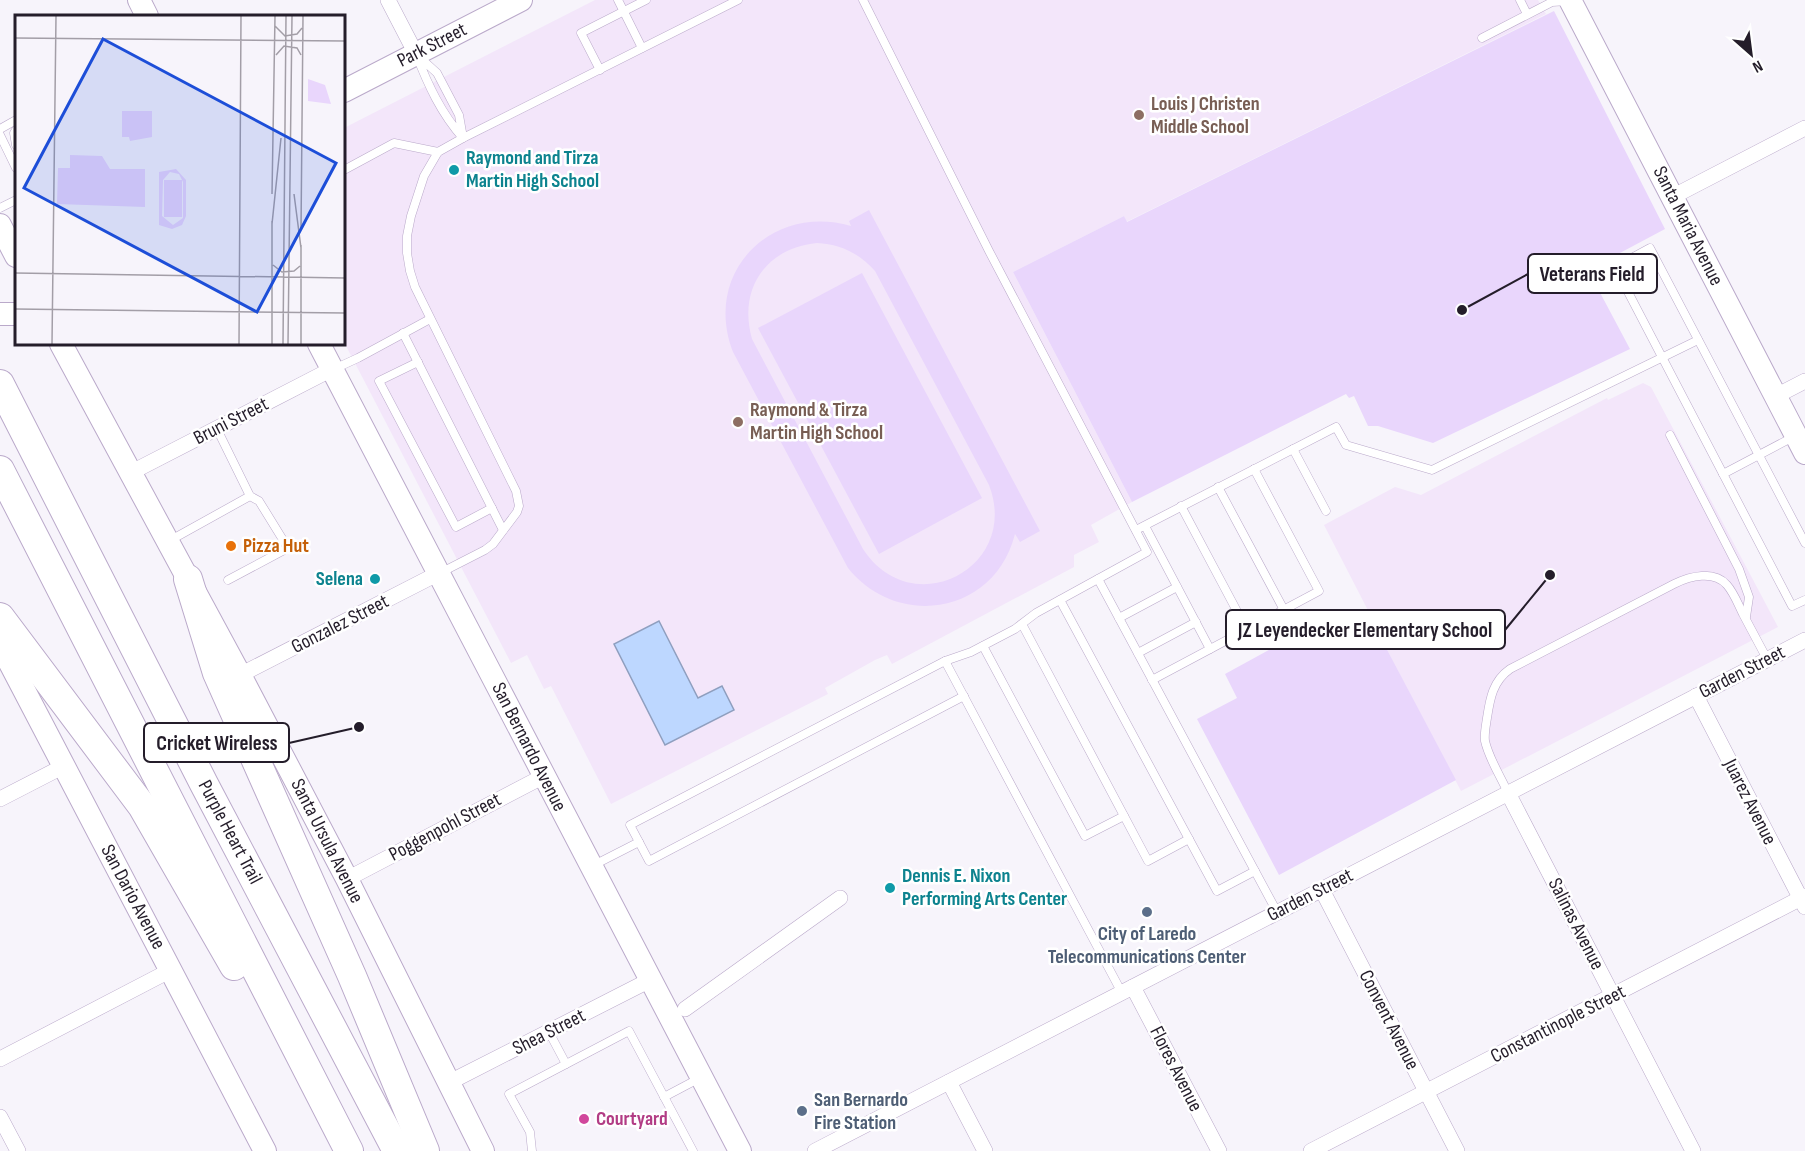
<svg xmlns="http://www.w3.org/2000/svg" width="1805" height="1151" font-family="'Sofia Sans Condensed',sans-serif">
  <rect width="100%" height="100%" fill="#f7f4fb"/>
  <!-- education -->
  <g fill="#f3e6fa">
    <path d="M595,0H1538L1546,14L1126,222L1124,216L1013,272L1132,502L1091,525L1099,542L1074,555V567L892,664L887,655L875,660L825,688L828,694L611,804L551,686L544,689L527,655L511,663L344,342V128Z"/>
    <path d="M1643,383L1651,387L1778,627L1461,791L1374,625L1375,624L1324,525L1395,487L1421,495L1607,398L1608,400Z"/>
  </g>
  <!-- green -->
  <g fill="#e9d6fc" fill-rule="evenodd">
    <path d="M1554,11L1665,229L1588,270L1630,349L1433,443L1378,426H1368L1354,396L1349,398L1346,394L1132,502L1013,272L1124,216L1127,222Z"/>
    <path d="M869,210L1040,531L1020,542L1015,534C995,614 898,630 848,568L733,352C702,272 772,203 851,226L849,221ZM817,243C840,244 859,253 875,271L989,485C1021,568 912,624 863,549L752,339C738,290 765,248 817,243Z"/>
    <path d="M862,273L982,498L879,554L758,328Z"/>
    <path d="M1318,623L1331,647L1374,625L1456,780L1279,875L1197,719L1237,698L1225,674Z"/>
  </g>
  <!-- water -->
  <path fill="#bdd7ff" stroke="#8f9fbf" stroke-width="1.5" d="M659,621L698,698L722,686L734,710L665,745L614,644Z"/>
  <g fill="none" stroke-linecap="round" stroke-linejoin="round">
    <!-- lane casing -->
    <g stroke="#baa9ca" stroke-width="9">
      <g id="lane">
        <path d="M618,0L642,48"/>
        <path d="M863,0L989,251L1147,552L1036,613L1015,629L971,652L945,661"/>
        <path d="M1520,0L1527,14"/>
        <path d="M1482,38L1552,2L1568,1"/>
        <path d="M416,54L437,73L459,115L463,138C441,113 428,85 416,54Z"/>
        <path d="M600,70L581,33L646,0"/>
        <path d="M0,129L16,120"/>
        <path d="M16,130L14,133L16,145"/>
        <path d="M0,135L16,168"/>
        <path d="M344,170L394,143L438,152"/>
        <path d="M0,208L16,200"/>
        <path d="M403,333L503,530"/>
        <path d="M418,362L379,381L456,527L492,508"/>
        <path d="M334,369L358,358L430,319"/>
        <path d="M217,429L250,496L259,501L288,548L228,580"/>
        <path d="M1670,435L1739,569L1749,597L1746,617"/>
        <path d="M1293,449L1326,511"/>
        <path d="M1723,474L1795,436"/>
        <path d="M1218,487L1284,610"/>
        <path d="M1181,506L1247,630"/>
        <path d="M1145,526L1210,649"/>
        <path d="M1136,530L1336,427L1346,445L1432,470L1698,340"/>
        <path d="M169,541L250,496"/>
        <path d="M1805,543L1650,248L1615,267L1792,606L1805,600"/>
        <path d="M442,572L485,550L493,544L517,512L519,506L516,491L415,287L410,271L407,253V236L411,216L424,176L438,152L463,138L738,0"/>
        <path d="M1098,579L1277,912"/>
        <path d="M1060,600L1217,891L1255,871"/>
        <path d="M1119,618L1177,587"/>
        <path d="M1022,624L1148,861L1189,839"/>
        <path d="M983,646L1085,836L1124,816"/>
        <path d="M1138,653L1196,622"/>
        <path d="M1152,680L1319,591L1254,469"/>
        <path d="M1508,793C1501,777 1489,759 1485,741C1484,734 1486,725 1487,718C1490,698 1493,681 1510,669L1674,584C1690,576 1714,570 1727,585C1734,593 1738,604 1743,614C1751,629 1759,644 1767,659"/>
        <path d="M639,842L649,861L964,696"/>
        <path d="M592,866L639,842L630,825L945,661L1122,993"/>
        <path d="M549,1032L566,1064"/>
        <path d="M664,1097L700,1078"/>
        <path d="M532,1151L530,1132L509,1094L629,1031L693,1151"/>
      </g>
    </g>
    <!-- street casing -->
    <g stroke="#baa9ca" stroke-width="16">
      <g id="street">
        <path d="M388,0L416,54"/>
        <path d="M1672,197L1805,128"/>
        <path d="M1776,396L1805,381"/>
        <path d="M130,473L332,369"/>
        <path d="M240,675L439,573"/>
        <path d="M1696,696L1805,907"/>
        <path d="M1508,793L1693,1151"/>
        <path d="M0,799L64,766"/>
        <path d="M347,879L544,776"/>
        <path d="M1322,890L1457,1151"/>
        <path d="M1133,987L1219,1151"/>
        <path d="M685,1009L840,898"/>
        <path d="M0,1059L171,970"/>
        <path d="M949,1082L985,1151"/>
        <path d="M448,1083L650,980"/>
        <path d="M0,1117L18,1151"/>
        <path d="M815,1151L1805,640"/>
        <path d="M1311,1151L1805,896"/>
      </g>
    </g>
    <!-- secondary casing -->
    <g stroke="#baa9ca" stroke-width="24">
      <g id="secondary">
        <path d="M139,0L147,16"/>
        <path d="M1570,0L1805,453"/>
        <path d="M344,91L521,0"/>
        <path d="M0,225L16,256"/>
        <path d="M0,314H16"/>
        <path d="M61,344L240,675L347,879L483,1151"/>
        <path d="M319,344L740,1151"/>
        <path d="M0,644L265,1151"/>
      </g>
    </g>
    <!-- highway casing -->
    <g stroke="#baa9ca" stroke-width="30">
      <g id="highway">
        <path d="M0,384L204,784L397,1151"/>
        <path d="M0,470L349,1151"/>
        <path d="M188,579L217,673L352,976L425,1151"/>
        <path d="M0,617L142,806L234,966"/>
      </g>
    </g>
    <!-- lane -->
    <use href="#lane" stroke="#fff" stroke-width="8"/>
    <!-- street -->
    <use href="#street" stroke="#fff" stroke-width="15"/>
    <!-- secondary -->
    <use href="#secondary" stroke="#fff" stroke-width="22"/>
    <!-- highway -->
    <use href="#highway" stroke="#fff" stroke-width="28"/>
  </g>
  <!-- markers -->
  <g fill="#8d6e63" stroke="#fff" stroke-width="2">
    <circle cx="1139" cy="115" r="6"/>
    <circle cx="738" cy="422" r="6"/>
  </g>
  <g fill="#0f9aa8" stroke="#fff" stroke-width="2">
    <circle cx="454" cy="170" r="6"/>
    <circle cx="375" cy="579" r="6"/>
    <circle cx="890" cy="888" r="6"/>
  </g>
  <circle fill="#e8710a" stroke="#fff" stroke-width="2" cx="231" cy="546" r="6"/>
  <g fill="#5c6f8a" stroke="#fff" stroke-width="2">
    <circle cx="1147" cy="912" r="6"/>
    <circle cx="802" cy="1111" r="6"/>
  </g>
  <circle fill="#d1479c" stroke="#fff" stroke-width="2" cx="584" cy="1119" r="6"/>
  <g text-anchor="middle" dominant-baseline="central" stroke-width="5" stroke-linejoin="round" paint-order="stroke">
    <!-- street labels -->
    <g font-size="20" fill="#241d2a" stroke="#fff">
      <text transform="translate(432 45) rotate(-27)">Park Street</text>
      <text transform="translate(1688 226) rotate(63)">Santa Maria Avenue</text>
      <text transform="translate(231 421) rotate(-27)">Bruni Street</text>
      <text transform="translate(340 624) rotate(-27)">Gonzalez Street</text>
      <text transform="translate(1742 672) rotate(-27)">Garden Street</text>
      <text transform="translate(529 747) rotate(63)">San Bernardo Avenue</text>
      <text transform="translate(1750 802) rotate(63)">Juarez Avenue</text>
      <text transform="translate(445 827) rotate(-28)">Poggenpohl Street</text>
      <text transform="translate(230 832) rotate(62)">Purple Heart Trail</text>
      <text transform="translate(327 841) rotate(63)">Santa Ursula Avenue</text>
      <text transform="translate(1310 895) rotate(-27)">Garden Street</text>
      <text transform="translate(133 897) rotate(62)">San Dario Avenue</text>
      <text transform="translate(1576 924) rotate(63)">Salinas Avenue</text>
      <text transform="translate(1389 1020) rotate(63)">Convent Avenue</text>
      <text transform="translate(1558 1024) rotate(-27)">Constantinople Street</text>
      <text transform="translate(549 1032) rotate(-27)">Shea Street</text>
      <text transform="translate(1176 1069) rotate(63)">Flores Avenue</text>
    </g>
    <!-- education labels -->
    <g font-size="20" font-weight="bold" fill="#785e54" stroke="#fff" text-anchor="start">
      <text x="1151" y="104">Louis J Christen<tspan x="1151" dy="23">Middle School</tspan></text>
      <text x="750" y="410">Raymond &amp; Tirza<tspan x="750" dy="23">Martin High School</tspan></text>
    </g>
    <!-- culture labels -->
    <g font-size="20" font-weight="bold" fill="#0d838f" stroke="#fff" text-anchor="start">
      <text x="466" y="158">Raymond and Tirza<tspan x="466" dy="23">Martin High School</tspan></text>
      <text x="363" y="579" text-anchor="end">Selena</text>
      <text x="902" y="876">Dennis E. Nixon<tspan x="902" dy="23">Performing Arts Center</tspan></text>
    </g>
    <!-- food labels -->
    <g font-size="20" font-weight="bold" fill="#c56008" stroke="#fff" text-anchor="start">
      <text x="243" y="546">Pizza Hut</text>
    </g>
    <!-- service labels -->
    <g font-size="20" font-weight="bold" fill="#4e5e75" stroke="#fff">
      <text x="1147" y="934">City of Laredo<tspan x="1147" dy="23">Telecommunications Center</tspan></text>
      <text x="814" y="1100" text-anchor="start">San Bernardo<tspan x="814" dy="23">Fire Station</tspan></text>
    </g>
    <!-- hotel labels -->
    <g font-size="20" font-weight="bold" fill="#b23c85" stroke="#fff" text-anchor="start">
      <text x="596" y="1119">Courtyard</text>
    </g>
  </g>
  <!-- overview -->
  <g transform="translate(15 15)">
    <rect width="330" height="330" fill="#f7f4fb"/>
    <path d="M293,64L310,70L316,89L293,86ZM107,96H137V122L115,126L114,122H107ZM55,140L87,141L95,154H130V192L42,189L43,153H55ZM161,154L171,165V201L167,210L157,214L144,210V157ZM155,157L164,159L168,167V203L158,210L147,201L148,165ZM149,165H167V202H149Z" fill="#e9d6fc" fill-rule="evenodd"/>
    <path fill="none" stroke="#a39ea7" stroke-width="1.5" d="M260,11L270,21L282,19L287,13M0,23L330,26M261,40L269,31L282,33L286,40M257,179L260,1M279,179L286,233M257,209L266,123M286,215L288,1M258,250L267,257L279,256L285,251M0,258L330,263M0,294L330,298M37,329L41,1M224,329L226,1M257,329V206M268,329L271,1M273,329L277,1M286,329V230"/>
    <path fill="#1d4ed8" fill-opacity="0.15" stroke="#1d4ed8" stroke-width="3" d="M88,24L321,148L242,297L9,173Z"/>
    <rect width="330" height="330" fill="none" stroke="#241d2a" stroke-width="3"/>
  </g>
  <!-- callouts -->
  <path fill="none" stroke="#241d2a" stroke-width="2" d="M1462 310L1528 274M1550 575L1505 630M359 727L289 743"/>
  <g fill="#241d2a" stroke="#fff" stroke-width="2">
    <circle cx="1462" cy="310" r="6"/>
    <circle cx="1550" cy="575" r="6"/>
    <circle cx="359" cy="727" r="6"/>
  </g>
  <g fill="#fff" stroke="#241d2a" stroke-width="2">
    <rect x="1528" y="254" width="129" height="39" rx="6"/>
    <rect x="1226" y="610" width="279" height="39" rx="6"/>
    <rect x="144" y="723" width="145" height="39" rx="6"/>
  </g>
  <g font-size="21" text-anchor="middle" font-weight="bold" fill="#241d2a">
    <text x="1592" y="281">Veterans Field</text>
    <text x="1365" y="637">JZ Leyendecker Elementary School</text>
    <text x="217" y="750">Cricket Wireless</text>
  </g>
  <!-- north arrow -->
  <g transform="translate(1751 54) rotate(152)" stroke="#ffffff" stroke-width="4.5" paint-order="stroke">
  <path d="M0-4.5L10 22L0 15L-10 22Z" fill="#241d2a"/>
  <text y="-9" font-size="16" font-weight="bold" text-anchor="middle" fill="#241d2a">N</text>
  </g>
</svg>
